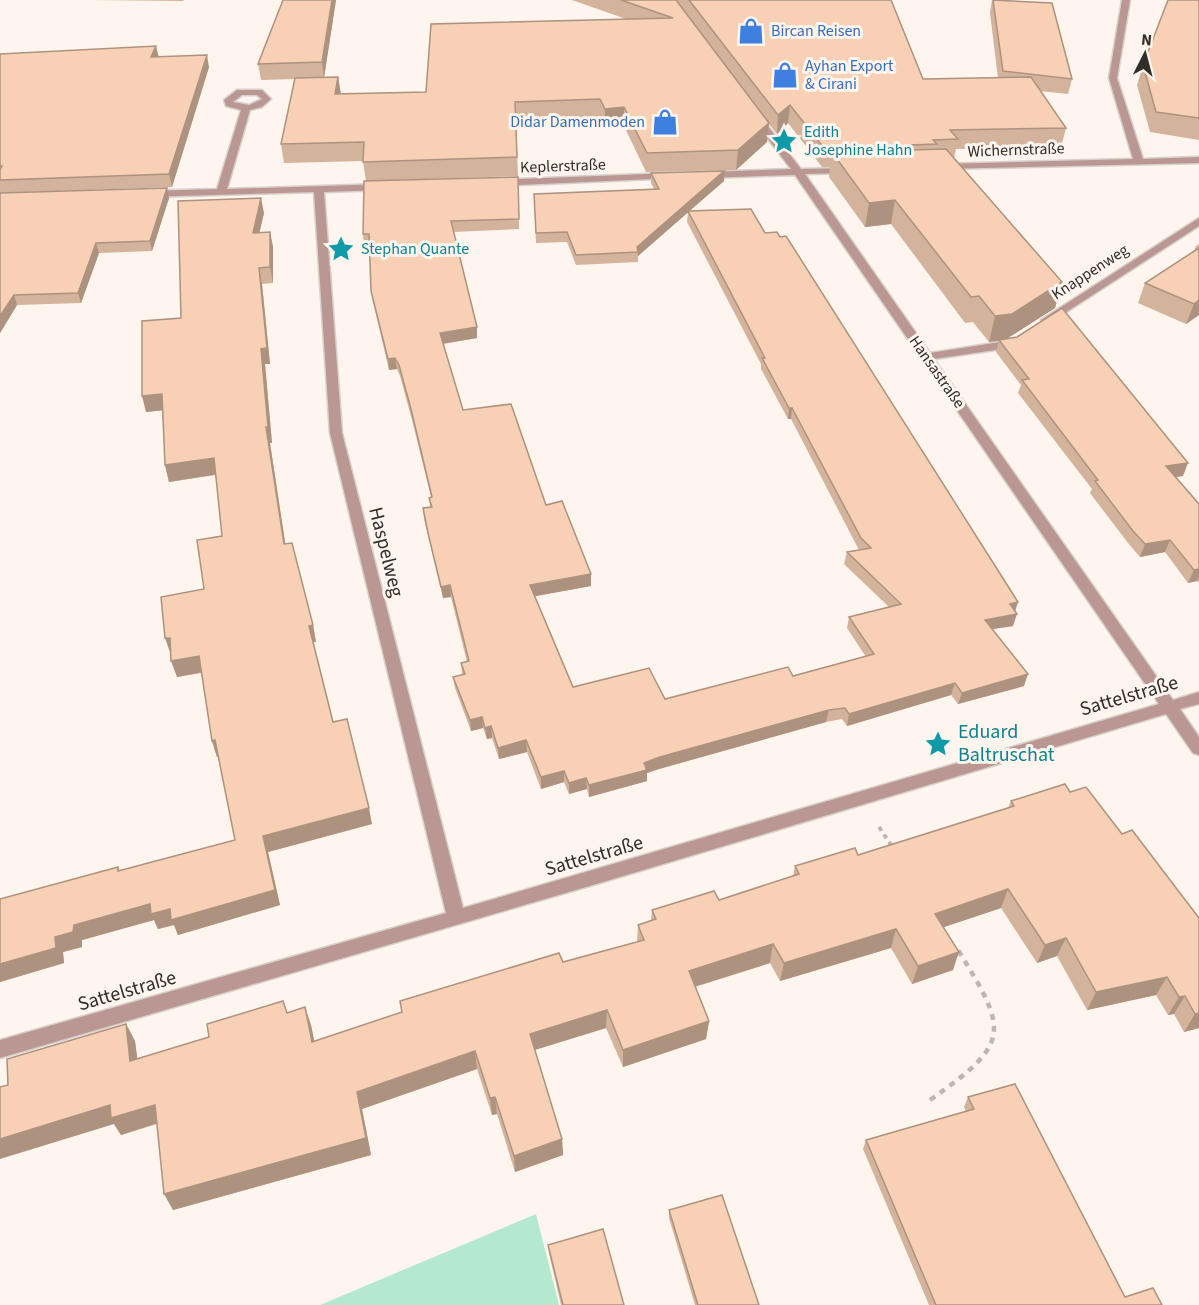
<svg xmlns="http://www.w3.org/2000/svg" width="1199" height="1305" font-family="'Source Sans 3',sans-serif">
  <rect width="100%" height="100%" fill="#fdf5ee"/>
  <!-- green -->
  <path fill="#b4e9d0" d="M536,1214L559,1305H320Z"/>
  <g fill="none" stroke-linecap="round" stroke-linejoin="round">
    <!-- street casing -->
    <g stroke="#d8d1cb" stroke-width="3">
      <g id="street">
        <path d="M1122,0H1130L1117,78L1143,159L1199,157V163L938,169V165L941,164L1133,159L1109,78Z"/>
        <path d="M237,90H262L271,99L262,107L250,110L227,189L384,184L389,187L384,190L324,192L342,433L463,908L1159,704L795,175L705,178L700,175L705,172L791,169L752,118L757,115L760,116L801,169L852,168V172L849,173L805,174L930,353L1019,339V343L1009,348L934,359L1173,700L1199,692V704L1180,709L1199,737V755L1193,753L1166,714L593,885L0,1058V1040L446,913L330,433L314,192L147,197L142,194L147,191L217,189L241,110L226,106L224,100ZM242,95H257L262,99L249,105L233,102Z"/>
        <path d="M672,173L677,176L675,178L498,186L493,183L498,180Z"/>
        <path d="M1199,218V226L1051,322L1047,323L1041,320Z"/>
      </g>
    </g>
    <!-- path-far1 -->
    <path stroke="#bdb7b1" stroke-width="4" stroke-dasharray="4.5 4.5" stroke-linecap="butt" d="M879,827L891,845"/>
    <!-- path -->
    <g stroke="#bdb7b1" stroke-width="4.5" stroke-dasharray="6 6" stroke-linecap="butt">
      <path d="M890,844L893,848"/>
      <path d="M930,1100C1011,1043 1009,1032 958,950"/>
    </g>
    <!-- street -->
    <use href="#street" fill="#ba9792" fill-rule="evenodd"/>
  </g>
  <!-- wall -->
  <g fill="#d4b39c">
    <path d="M91,0H184L183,1Z"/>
    <path d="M336,0L324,77H338L341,94L426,92L626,19L572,0H891L923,79L998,78L990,13L992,0L1072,79L1068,94L1040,91L1066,128L1061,147L956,149L954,158L1062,282L1055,308L1007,338L1183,476L1175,477L1199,504V583L1197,581L1188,583L1165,552L1140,557L1128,543L1090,493L1092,489L1018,393L1021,385L996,352L999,341L989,342L973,322L965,323L891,224L865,227L829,177L830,167H822L788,123L777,134L769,124L767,142L736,170L646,172L624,126L605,128L600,118L516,120L518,176L366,181L363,161L284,163L281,144L295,79L261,80L258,64Z"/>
    <path d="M1199,0V140L1150,132L1137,85L1143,65Z"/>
    <path d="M156,46L158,57L209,67L172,187L0,193V54Z"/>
    <path d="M724,171V181L689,211L765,233L1018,602L1015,612L1013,626L992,629L1024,686L958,704L951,695L847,726L842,719L826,722L659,769L647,773V781L589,797L587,789L569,794L564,782L541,789L527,752L499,759L492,738L487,739L483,728L471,731L455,688L453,677L462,675L461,663L467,662L451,597L443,598L424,519L423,508L430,507L429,498L431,497L412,420L400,376L397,369L389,370L373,302L371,291L370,244L364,245L363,234L518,177L519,229L453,232L477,338L443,344L463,410L546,505L591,574V586L535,596L573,687L665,699L793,676L866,657L847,628L849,617L889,607L844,564L847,552L859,550L791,419H788L761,369V364L687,222L688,212L638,256V262L576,265L567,242L536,243L534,194L654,189L651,183V173Z"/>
    <path d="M0,193L169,198L152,251L99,253L81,303L17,305L0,333Z"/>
    <path d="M264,213L259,232H270L273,247V283L262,284L270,364H265L272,443H270L285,544L313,625L316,642H313L333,722L372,824L268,852L280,905L178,935L174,925L158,929L154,920L82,940V947L63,952L64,963L0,982L118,867L120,871L235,840L218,757H217L212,741L201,673L177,677L222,536L216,475L169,482L165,465L162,410L146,412L181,318Z"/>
    <path d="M1199,244V315L1186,324L1138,303L1145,283L1194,251L1196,246Z"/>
    <path d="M1070,792L1122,834L1199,918V1028L1184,1032L1174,1014L1168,1015L1156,995L1087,1010L1057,956L1037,963L1001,908L944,927L953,970L912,984L891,948L780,981L770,963L695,987L709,1021L706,1039L623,1067L606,1028L535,1050L562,1139L563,1155L515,1172L497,1114L492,1115L477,1069L362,1109L371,1155L173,1210L157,1124L121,1135L114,1124L8,1085L126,1024L135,1041L137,1059L287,1013L311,1025L314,1041L563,962L637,942L638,925L651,920L652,910L719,900L793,876L795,866L858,855L1008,808L1011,801Z"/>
    <path d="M968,1097L1125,1297L1162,1305H929L863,1149L866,1140L966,1111L964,1107Z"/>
    <path d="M669,1210L759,1305H695L669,1218Z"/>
    <path d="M548,1245L624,1305H561L549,1253Z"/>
  </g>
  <!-- shaded-wall -->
  <g fill="#ad927f">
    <path d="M332,0H336L324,78L322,62Z"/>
    <path d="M156,46L159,58L151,57Z"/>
    <path d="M207,55L209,67L172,187L169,174Z"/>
    <path d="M338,77L341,95L335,94Z"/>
    <path d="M790,105L788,123L777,134L778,115Z"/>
    <path d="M624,107V126L605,128V109Z"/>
    <path d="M769,123L767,142L736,170L738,150Z"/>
    <path d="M724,171V181L638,256L637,247Z"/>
    <path d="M167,188L169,198L152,251L150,241Z"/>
    <path d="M261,198L264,213L256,248L253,233Z"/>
    <path d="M895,200L891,224L865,227L869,203Z"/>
    <path d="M270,232L273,247V283L270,267Z"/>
    <path d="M96,243L99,253L81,303L78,293Z"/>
    <path d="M259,268L262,284L270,364H265L272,443H270L288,561L284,544L266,427L261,349Z"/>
    <path d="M1062,282L1055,308L1005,340L989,342L995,316Z"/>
    <path d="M14,295L17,305L0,333V316Z"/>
    <path d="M1199,300V315L1186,324L1194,304Z"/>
    <path d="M477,327V338L441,344L440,333Z"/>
    <path d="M395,358L397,369L389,370L388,359Z"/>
    <path d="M162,394L166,410L146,412L142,396Z"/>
    <path d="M789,408H792L791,419H788Z"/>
    <path d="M214,458L218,474L169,482L165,465Z"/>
    <path d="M1188,463L1183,476L1161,479L1166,466Z"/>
    <path d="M1170,540L1165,552L1140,557L1145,544Z"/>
    <path d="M1199,569V577L1197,581L1188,583L1194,570Z"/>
    <path d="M591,574V586L531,597L530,585Z"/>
    <path d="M450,585L451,597L443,598L441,587Z"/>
    <path d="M1018,602L1014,614L1010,604Z"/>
    <path d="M1017,614L1013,626L981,631L985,620Z"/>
    <path d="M313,625L316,642H313L309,626Z"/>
    <path d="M165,638H170L171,655Z"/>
    <path d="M199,656L204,672L177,677L171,661Z"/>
    <path d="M1028,674L1024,686L958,704L962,693Z"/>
    <path d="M955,683L951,695L847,726L849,714Z"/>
    <path d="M829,710L826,722L659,769L647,773V781L589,797V785L644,763L660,757Z"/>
    <path d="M482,717L483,728L471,731L470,720Z"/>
    <path d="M491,726L492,738L487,739L485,728Z"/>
    <path d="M215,740L220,756L217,757L212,741Z"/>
    <path d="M526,740L527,752L499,759L498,748Z"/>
    <path d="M564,771V782L541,789V777Z"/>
    <path d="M586,778L587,789L569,794V783Z"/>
    <path d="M369,808L372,824L268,852L280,905L178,935L174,925L158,929L154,920L82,940V947L63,952L64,963L0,982V964L55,937L74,925L263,836Z"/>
    <path d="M1008,889L1001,908L929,932L935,914Z"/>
    <path d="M896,929L891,948L780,981L784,963Z"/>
    <path d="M1066,938L1057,956L1037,963L1045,945Z"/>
    <path d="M773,944L770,963L687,989L689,971Z"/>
    <path d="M959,952L953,970L912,984L918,966Z"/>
    <path d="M1167,977L1156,995L1087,1010L1096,992Z"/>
    <path d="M1185,996L1174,1014L1168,1015L1179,997Z"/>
    <path d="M305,1007L311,1025L318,1059L312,1042Z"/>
    <path d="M607,1010L606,1028L531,1051L530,1034Z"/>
    <path d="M1199,1013V1028L1184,1032L1195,1014Z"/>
    <path d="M709,1021L706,1039L623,1067V1050Z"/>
    <path d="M126,1024L135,1041L140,1078L130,1061Z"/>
    <path d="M475,1051L477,1069L362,1109L371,1155L173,1210L164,1194L357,1092Z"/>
    <path d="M495,1097L497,1114L492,1115L490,1098Z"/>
    <path d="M110,1105H155L164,1121L121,1135L114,1124L0,1159V1139Z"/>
    <path d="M562,1139L563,1155L515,1172L514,1156Z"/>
  </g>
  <!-- building -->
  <g fill="#f7d0b5" stroke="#ad927f" stroke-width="1.5">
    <path d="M283,0H332L322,62L258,64Z"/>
    <path d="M621,0H676L769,123L738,150L647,153L624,107L605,109L600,99L515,102L517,157L363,162L364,142L281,144L295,78L338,77L335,94L426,92L431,24L673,18Z"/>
    <path d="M689,0H891L923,79L1031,77L1066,128L950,130L958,139L933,140L937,144L824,148L790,105L778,115Z"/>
    <path d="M993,0L1052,3L1072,79L1003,71Z"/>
    <path d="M1168,0H1199V118L1156,112L1143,65Z"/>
    <path d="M156,46L151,57L207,55L169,174L0,180V170L2,166H0V54Z"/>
    <path d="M946,149L1062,282L1012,314L995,316L979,296L971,297L895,200L869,203L832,152Z"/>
    <path d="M724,171L637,247L638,252L576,255L567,232L536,233L534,194L659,189L651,173Z"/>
    <path d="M518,177L519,219L451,221L477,327L440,333L463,410L511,404L546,505L562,501L591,574L530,585L573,687L649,668L665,699L788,667L793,676L874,654L849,617L901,604L847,552L871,548L861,538L792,408H789L762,358H765L688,211L751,209L765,233L777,232L780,237L786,236L1018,602L1010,604L1017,614L985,620L1028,674L962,693L955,683L849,714L845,708L829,710L660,757L644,763L647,770L589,785L586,778L569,783L564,771L541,777L526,740L498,748L491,726L485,728L482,717L470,720L453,677L465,674L461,663L469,661L450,585L441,587L428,533L423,508L432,507L429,498L432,497L411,409L399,365L395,358L388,359L371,291L369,234H363L364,181Z"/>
    <path d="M167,188L150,241L96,243L78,293L14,295L0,316V193Z"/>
    <path d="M261,198L253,233L270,232V267L259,268L267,348L261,349L268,427H266L284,544L292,543L313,625L309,626L333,722L347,719L369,808L263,836L275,890L171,920L170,909L151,914L150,904L74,925L73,932L55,937L56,948L0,964V899L118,867V871L235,840L215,740L212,741L199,656L171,661L170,638H165L161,597L204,589L197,540L222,536L214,458L165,465L162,394L142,396V321L181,318L178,201Z"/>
    <path d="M1199,248V300L1194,304L1145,283Z"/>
    <path d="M1062,308L1188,463L1166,466L1199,504V569L1194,570L1170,540L1145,544L1133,531L1095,481L1098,480L1022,380L1029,379L999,340L1017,337Z"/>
    <path d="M1065,784L1070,792L1086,787L1122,834L1132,830L1199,918V1013L1195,1014L1185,996L1179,997L1167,977L1096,992L1066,938L1045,945L1008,889L935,914L959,952L918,966L896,929L784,963L773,944L689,971L709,1021L623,1050L607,1010L530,1034L562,1139L514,1156L495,1097L490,1098L475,1051L357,1092L366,1138L164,1194L155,1105L111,1118L110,1105L0,1139V1087L8,1085L7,1059L126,1024L130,1061L209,1037L207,1024L283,1001L287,1013L305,1007L312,1042L402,1012L400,1001L559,953L563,962L644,940L638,925L656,919L652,910L714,891L719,900L799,874L795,866L855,848L858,855L1014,806L1011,801Z"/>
    <path d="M1015,1084L1125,1297L1153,1288L1162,1305H936L866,1140L974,1109L968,1097Z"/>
    <path d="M722,1195L759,1305H698L669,1210Z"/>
    <path d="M603,1229L624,1305H563L548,1245Z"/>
  </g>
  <!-- icons -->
  <defs>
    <g id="shop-bare" transform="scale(2.07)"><path d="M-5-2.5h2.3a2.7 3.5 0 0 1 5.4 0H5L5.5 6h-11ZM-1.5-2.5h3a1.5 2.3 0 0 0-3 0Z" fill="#3f7fe0" stroke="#fdf5ee" stroke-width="2.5" paint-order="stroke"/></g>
    <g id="sight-bare" transform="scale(2.07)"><path d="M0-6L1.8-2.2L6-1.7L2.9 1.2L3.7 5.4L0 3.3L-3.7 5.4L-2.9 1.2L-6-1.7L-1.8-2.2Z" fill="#0f9aa8" stroke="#fdf5ee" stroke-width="2.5" paint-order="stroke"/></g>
  </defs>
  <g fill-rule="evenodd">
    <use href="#shop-bare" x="751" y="31"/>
    <use href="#shop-bare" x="785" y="75"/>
    <use href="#shop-bare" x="665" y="122"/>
    <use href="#sight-bare" x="784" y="141"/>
    <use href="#sight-bare" x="341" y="249"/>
    <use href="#sight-bare" x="938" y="744"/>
  </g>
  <g text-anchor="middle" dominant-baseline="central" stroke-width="6" stroke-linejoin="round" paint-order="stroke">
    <!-- far-shop labels -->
    <g font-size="16" fill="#366cbe" stroke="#fdf5ee" text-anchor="start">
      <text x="771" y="31">Bircan Reisen</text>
      <text x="805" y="66">Ayhan Export<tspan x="805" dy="18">&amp; Cirani</tspan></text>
      <text x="645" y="122" text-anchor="end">Didar Damenmoden</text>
    </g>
    <!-- far-culture labels -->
    <g font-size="16" fill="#0d838f" stroke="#fdf5ee" text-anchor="start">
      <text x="804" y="132">Edith<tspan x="804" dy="18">Josephine Hahn</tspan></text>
      <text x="361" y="249">Stephan Quante</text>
    </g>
    <!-- far-street labels -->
    <g font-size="16" fill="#302d2b" stroke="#fdf5ee">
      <text transform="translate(1016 150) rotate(-2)">Wichernstraße</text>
      <text transform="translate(563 166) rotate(-2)">Keplerstraße</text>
      <text transform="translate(1090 272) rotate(-33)">Knappenweg</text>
      <text transform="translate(937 372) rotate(55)">Hansastraße</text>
    </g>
    <!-- street labels -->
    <g font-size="20" fill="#302d2b" stroke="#fdf5ee">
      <text transform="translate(386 552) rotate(76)">Haspelweg</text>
      <text transform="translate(1129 696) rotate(-16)">Sattelstraße</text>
      <text transform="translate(594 856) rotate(-16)">Sattelstraße</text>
      <text transform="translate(127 991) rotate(-16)">Sattelstraße</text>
    </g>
    <!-- culture labels -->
    <g font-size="20" fill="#0d838f" stroke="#fdf5ee" text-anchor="start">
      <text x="958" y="732">Eduard<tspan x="958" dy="23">Baltruschat</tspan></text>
    </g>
  </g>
  <!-- north arrow -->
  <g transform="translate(1145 54) rotate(6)" stroke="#fdf5ee" stroke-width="4.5" paint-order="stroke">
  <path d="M0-4.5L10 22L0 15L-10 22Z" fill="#302d2b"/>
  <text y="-9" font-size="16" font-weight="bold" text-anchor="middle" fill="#302d2b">N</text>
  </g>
</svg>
